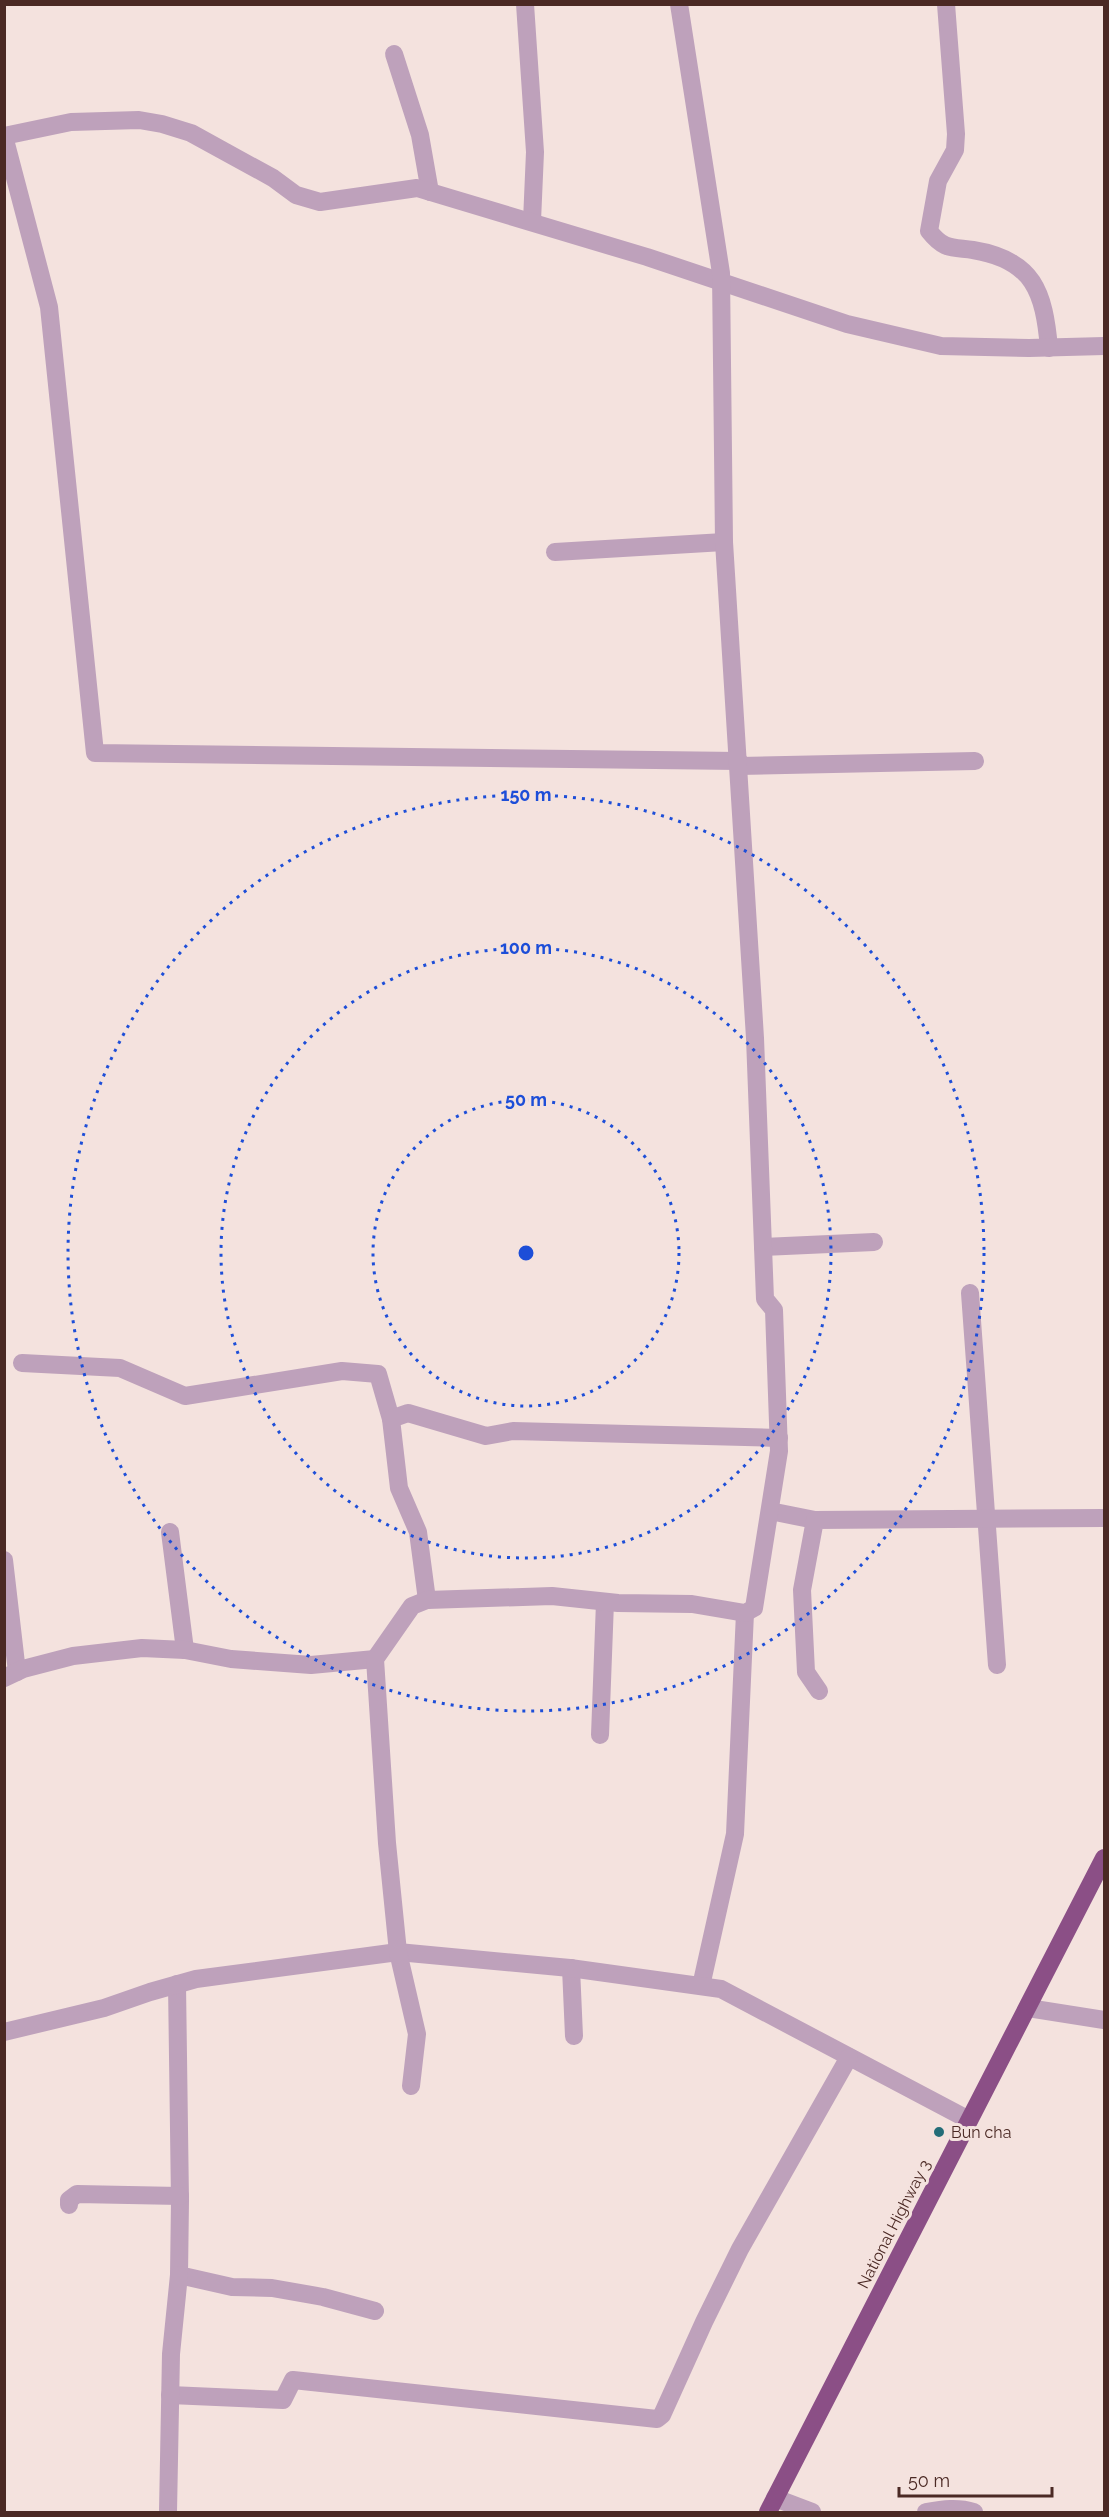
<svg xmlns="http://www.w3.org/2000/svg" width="1109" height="2517" font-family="Raleway,sans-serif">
  <rect width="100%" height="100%" fill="#f4e2de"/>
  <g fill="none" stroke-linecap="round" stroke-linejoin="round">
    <!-- street -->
    <g stroke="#bea1bb" stroke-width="18">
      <path d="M525,4L535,152L532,221"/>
      <path d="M946,4L956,134L955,150L938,181L929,231C944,250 951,247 973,250C1034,260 1044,292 1049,348"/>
      <path d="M394,54L420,135L430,192"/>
      <path d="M4,136L49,307L95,753L739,761"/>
      <path d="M4,136L71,122L139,120L162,124L191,133L273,178L296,195L320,202L417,188L647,257L847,324L941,346L1029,348L1104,346"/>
      <path d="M555,552L724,542"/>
      <path d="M739,766L975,761"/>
      <path d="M763,1247L874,1242"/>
      <path d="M970,1293L997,1665"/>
      <path d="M22,1363L120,1368L185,1396L342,1371L378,1374L391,1419"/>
      <path d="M770,1511L815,1520"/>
      <path d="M170,1532L185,1650"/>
      <path d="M4,1560L17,1672"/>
      <path d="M427,1600L418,1532L399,1488L391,1419L408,1413L486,1436L513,1431L779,1438"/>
      <path d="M4,1678L23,1669L73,1656L142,1648L185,1650L231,1659L311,1665L375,1659"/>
      <path d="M819,1691L806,1672L802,1590L815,1520L1104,1518"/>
      <path d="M600,1735L605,1602"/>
      <path d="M571,1968L574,2036"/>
      <path d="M177,1984L180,2201L179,2275L232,2287L272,2288L323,2297L375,2311"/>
      <path d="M701,1986L735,1834L745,1613"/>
      <path d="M1028,2008L1104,2020"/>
      <path d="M4,2032L104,2008L150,1992L196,1979L398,1952L570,1968L721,1989L969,2120"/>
      <path d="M411,2086L417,2034L398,1952L387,1843L375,1659L412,1606L427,1600L552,1596L618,1603L692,1604L745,1613L754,1608L779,1451L774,1310L765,1299L755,1038L724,542L721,273L679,4"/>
      <path d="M69,2205V2200L77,2194L180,2196"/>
      <path d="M170,2395L283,2400L293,2380L657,2419L662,2415L704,2322L740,2249L849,2057"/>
      <path d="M775,2498L812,2512"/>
      <path d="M168,2512L171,2354L179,2275"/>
      <path d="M926,2512C943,2509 958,2507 974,2512"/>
    </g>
    <!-- highway -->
    <path stroke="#8b4f86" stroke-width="18" d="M768,2512L1104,1858"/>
  </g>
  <!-- distance rings -->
  <g fill="none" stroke="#1d4ed8" stroke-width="3" stroke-dasharray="3 6">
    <circle cx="526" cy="1253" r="153"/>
    <circle cx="526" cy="1253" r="305"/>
    <circle cx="526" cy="1253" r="458"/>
  </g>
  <!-- markers -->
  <circle fill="#246d78" stroke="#f4e2de" stroke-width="2" cx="939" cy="2132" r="6"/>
  <g text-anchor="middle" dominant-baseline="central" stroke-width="6" stroke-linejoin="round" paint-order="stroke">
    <!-- poi labels -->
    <g font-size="16" fill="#4b2924" stroke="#f4e2de" text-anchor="start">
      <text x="951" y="2132">Bun cha</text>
    </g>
    <!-- street labels -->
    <g font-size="16" fill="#4b2924" stroke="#f4e2de">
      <text transform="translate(894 2224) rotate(-63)">National Highway 3</text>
    </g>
  </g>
  <circle cx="526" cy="1253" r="9" fill="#1d4ed8" stroke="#f4e2de" stroke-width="3"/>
  <g font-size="18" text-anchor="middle" font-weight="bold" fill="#1d4ed8" stroke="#f4e2de" stroke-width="6" stroke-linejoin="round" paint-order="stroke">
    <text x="526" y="801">150 m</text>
    <text x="526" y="954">100 m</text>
    <text x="526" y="1106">50 m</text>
  </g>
  <!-- border -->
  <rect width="1109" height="2517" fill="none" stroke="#4b2924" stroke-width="12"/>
  <!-- scale -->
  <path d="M899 2487v9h153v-9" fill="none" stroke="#4b2924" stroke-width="3"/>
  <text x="908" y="2487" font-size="18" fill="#4b2924" stroke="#f4e2de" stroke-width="4.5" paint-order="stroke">50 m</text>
</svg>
